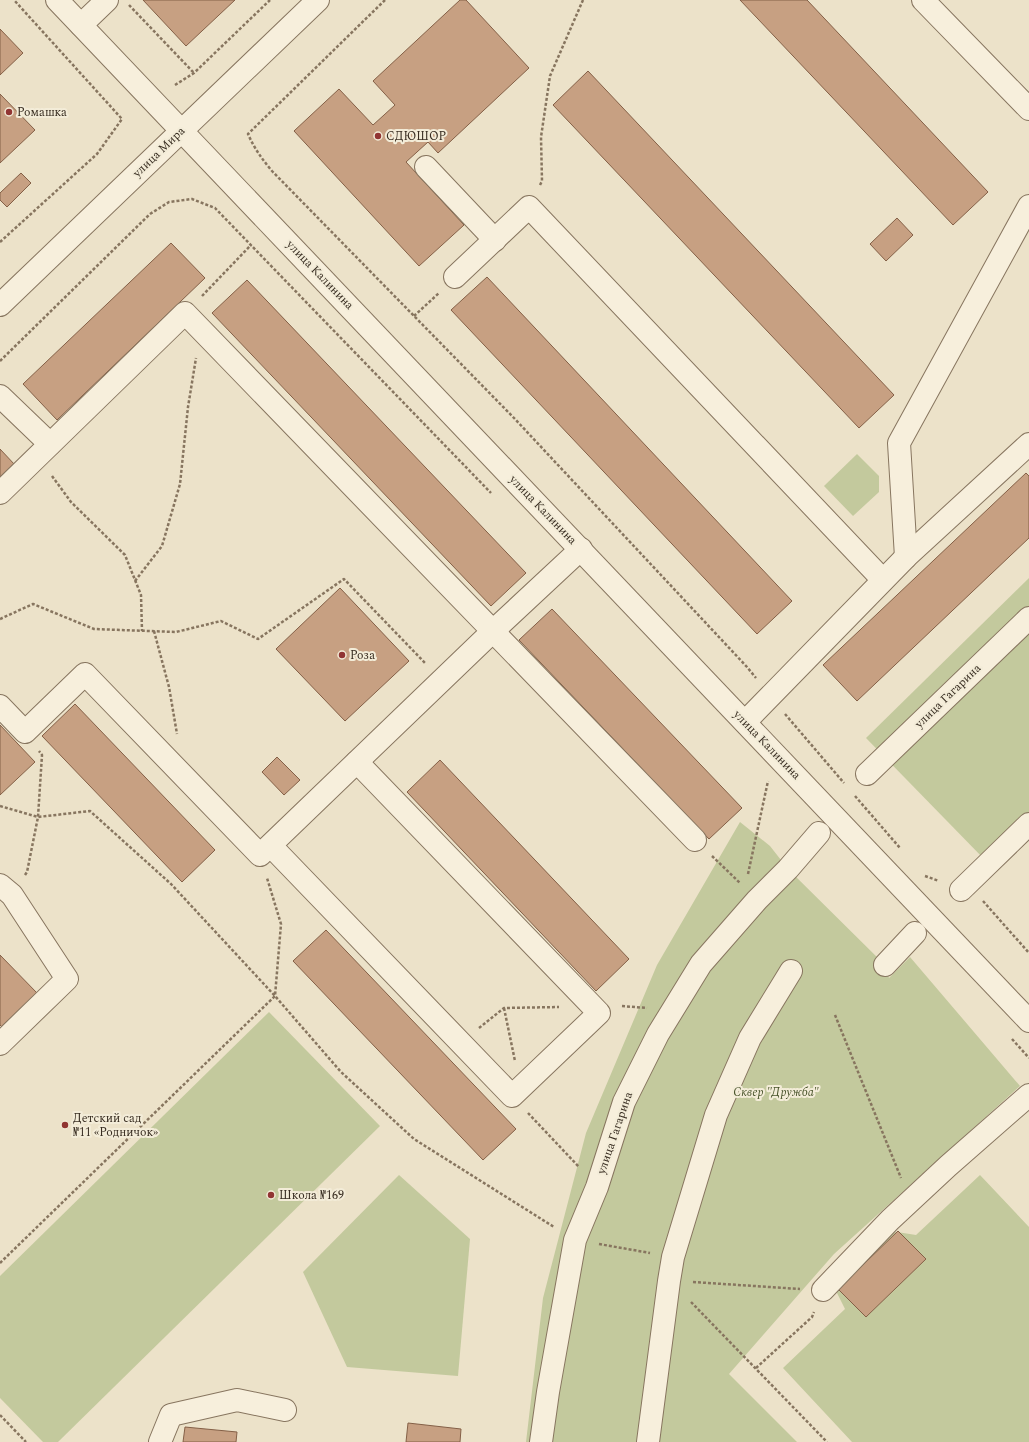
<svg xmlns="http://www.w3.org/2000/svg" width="1029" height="1442" font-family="Spectral,serif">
  <rect width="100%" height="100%" fill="#ece2c9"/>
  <!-- green -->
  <g fill="#c3c99d">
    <path d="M857,454L879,476V492L853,516L824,486Z"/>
    <path d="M1029,578V817L985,860L866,738Z"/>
    <path d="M740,822L770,846L788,869L885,965L889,978L910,957L1020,1086L834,1254L729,1374L797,1442H526L543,1298L586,1133L657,965Z"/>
    <path d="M269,1012L380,1126L58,1442H43L0,1398V1276Z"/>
    <path d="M399,1175L470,1239L458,1376L347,1367L303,1272Z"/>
    <path d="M980,1175L1029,1227V1442H852L783,1368L845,1309L837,1293V1284L886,1234L897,1232L916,1235Z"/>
  </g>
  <!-- building -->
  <g fill="#c7a082" stroke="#846047">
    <path d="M143,0H235L186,46Z"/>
    <path d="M460,0H466L529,68L438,153L428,142L406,162L464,225L419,266L294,131L339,89L373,125L395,105L373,81Z"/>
    <path d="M740,0H807L988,192L953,225Z"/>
    <path d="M0,29L23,53L0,75Z"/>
    <path d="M588,71L894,395L859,428L553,105Z"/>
    <path d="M0,94L35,130L0,163Z"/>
    <path d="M21,173L31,183L7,207L0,200V193Z"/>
    <path d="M897,218L913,235L886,261L870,244Z"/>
    <path d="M171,243L205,278L57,420L23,384Z"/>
    <path d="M487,277L792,601L757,634L451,310Z"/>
    <path d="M247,280L526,573L491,606L212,313Z"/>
    <path d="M0,449L15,465L0,479Z"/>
    <path d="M1026,473L1029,476V538L857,701L823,665Z"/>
    <path d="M340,588L409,661L345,721L276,649Z"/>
    <path d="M552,609L742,808L709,839L519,640Z"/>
    <path d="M75,704L215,850L182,882L42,736Z"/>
    <path d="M0,725L35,762L0,795Z"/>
    <path d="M277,757L300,780L284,795L262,772Z"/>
    <path d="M440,760L629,959L596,991L407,792Z"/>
    <path d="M326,930L516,1129L483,1160L293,961Z"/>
    <path d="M0,955L37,993L2,1027L0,1025Z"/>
    <path d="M898,1231L926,1259L866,1317L838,1289Z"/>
    <path d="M408,1423L461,1429L460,1442H406Z"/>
    <path d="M185,1427L237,1432L236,1442H183Z"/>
  </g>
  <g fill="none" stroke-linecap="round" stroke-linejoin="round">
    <!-- minor casing -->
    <g stroke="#87755f" stroke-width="24">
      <g id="minor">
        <path d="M57,0L1029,1021"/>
        <path d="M923,0L1029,109"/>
        <path d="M81,25L107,0"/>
        <path d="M426,167L495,240"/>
        <path d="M455,277L529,207L883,580"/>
        <path d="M0,305L318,0"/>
        <path d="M0,396L50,444"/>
        <path d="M0,493L185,313L695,840"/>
        <path d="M906,557L899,443L1029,206"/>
        <path d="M0,706L25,732L85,674L260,855L493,631L581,549"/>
        <path d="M745,722L906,557L1029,444"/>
        <path d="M867,774L1029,618"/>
        <path d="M271,846L512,1096L599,1013L357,762"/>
        <path d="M0,885L12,895L67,979L0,1044"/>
        <path d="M961,890L1029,824"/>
        <path d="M885,965L915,933"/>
        <path d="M823,1290L890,1220L948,1166L1029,1095"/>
        <path d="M160,1442L171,1415L237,1400L285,1410"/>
        <path d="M541,1442L548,1392L575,1240L597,1187L624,1102L658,1034L701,964L757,900L788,869L819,833"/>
        <path d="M648,1442L669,1281L673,1257L716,1115L750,1038L791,971"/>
      </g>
    </g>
    <!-- path -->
    <g stroke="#87755f" stroke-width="2.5" stroke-dasharray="3 2" stroke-linecap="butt">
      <path d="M385,0L248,134C254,148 262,159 272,171L514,418L747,667L756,678"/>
      <path d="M129,5L194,73"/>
      <path d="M175,85L194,73L270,0"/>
      <path d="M540,185L542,181L541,137L550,76L583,0"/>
      <path d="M0,242L97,154L122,119L14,0"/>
      <path d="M202,296L251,245"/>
      <path d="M414,316L439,293"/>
      <path d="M0,361L150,214L169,202L192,199L215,208L491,493"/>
      <path d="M52,476L71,502L125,555L141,595L142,631"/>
      <path d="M135,581L162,546L180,484L188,407L196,358"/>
      <path d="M0,619L33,604L94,629L176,632L221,621L258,639L344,579L426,664"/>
      <path d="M154,631L169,687L177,734"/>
      <path d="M785,714L844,783"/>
      <path d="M855,796L900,848"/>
      <path d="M0,806L38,817L90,811L171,884L275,996L341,1072L414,1139L554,1227"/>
      <path d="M712,856L740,883"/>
      <path d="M748,874L768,781"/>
      <path d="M25,875L27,872L38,817L42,755L39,751"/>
      <path d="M925,876L939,881"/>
      <path d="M983,901L1029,953"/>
      <path d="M622,1006L647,1008"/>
      <path d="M504,1008L515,1061"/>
      <path d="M835,1015L901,1178"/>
      <path d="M479,1028L504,1008L559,1007"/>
      <path d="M1012,1039L1029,1058"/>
      <path d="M528,1113L579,1167"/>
      <path d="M599,1244L650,1253"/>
      <path d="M0,1263L275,996L281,924L267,878"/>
      <path d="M693,1282L800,1289"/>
      <path d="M691,1302L827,1442"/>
      <path d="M756,1368L812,1317L814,1312"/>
      <path d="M0,1415L26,1442"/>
    </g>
    <!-- minor -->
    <use href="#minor" stroke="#f7efdc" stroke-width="22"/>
  </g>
  <!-- markers -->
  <g fill="#913533" stroke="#f3ecd8" stroke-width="1.5">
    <circle cx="9" cy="112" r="4"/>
    <circle cx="378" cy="136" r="4"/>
    <circle cx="342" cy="655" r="4"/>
    <circle cx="65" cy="1125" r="4"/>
    <circle cx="271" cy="1195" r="4"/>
  </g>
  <g text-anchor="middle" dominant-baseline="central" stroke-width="4" stroke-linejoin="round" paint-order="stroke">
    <!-- poi labels -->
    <g font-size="12" fill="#382d21" stroke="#f3ecd8" text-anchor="start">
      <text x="17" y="112">Ромашка</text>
      <text x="386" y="136">СДЮШОР</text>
      <text x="350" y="655">Роза</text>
      <text x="73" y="1118">Детский сад<tspan x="73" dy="14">№11 «Родничок»</tspan></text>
      <text x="279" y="1195">Школа №169</text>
    </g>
    <!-- street labels -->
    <g font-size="12" fill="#382d21" stroke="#f3ecd8">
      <text transform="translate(159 152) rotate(-44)">улица Мира</text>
      <text transform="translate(320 275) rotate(46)">улица Калинина</text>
      <text transform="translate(543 510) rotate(46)">улица Калинина</text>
      <text transform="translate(948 696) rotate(-44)">улица Гагарина</text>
      <text transform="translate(767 745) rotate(46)">улица Калинина</text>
      <text transform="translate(615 1133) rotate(-71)">улица Гагарина</text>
    </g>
    <!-- park labels -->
    <g font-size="12" font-style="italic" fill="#48532a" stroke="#f3ecd8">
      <text x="776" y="1092">Сквер "Дружба"</text>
    </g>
  </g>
</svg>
